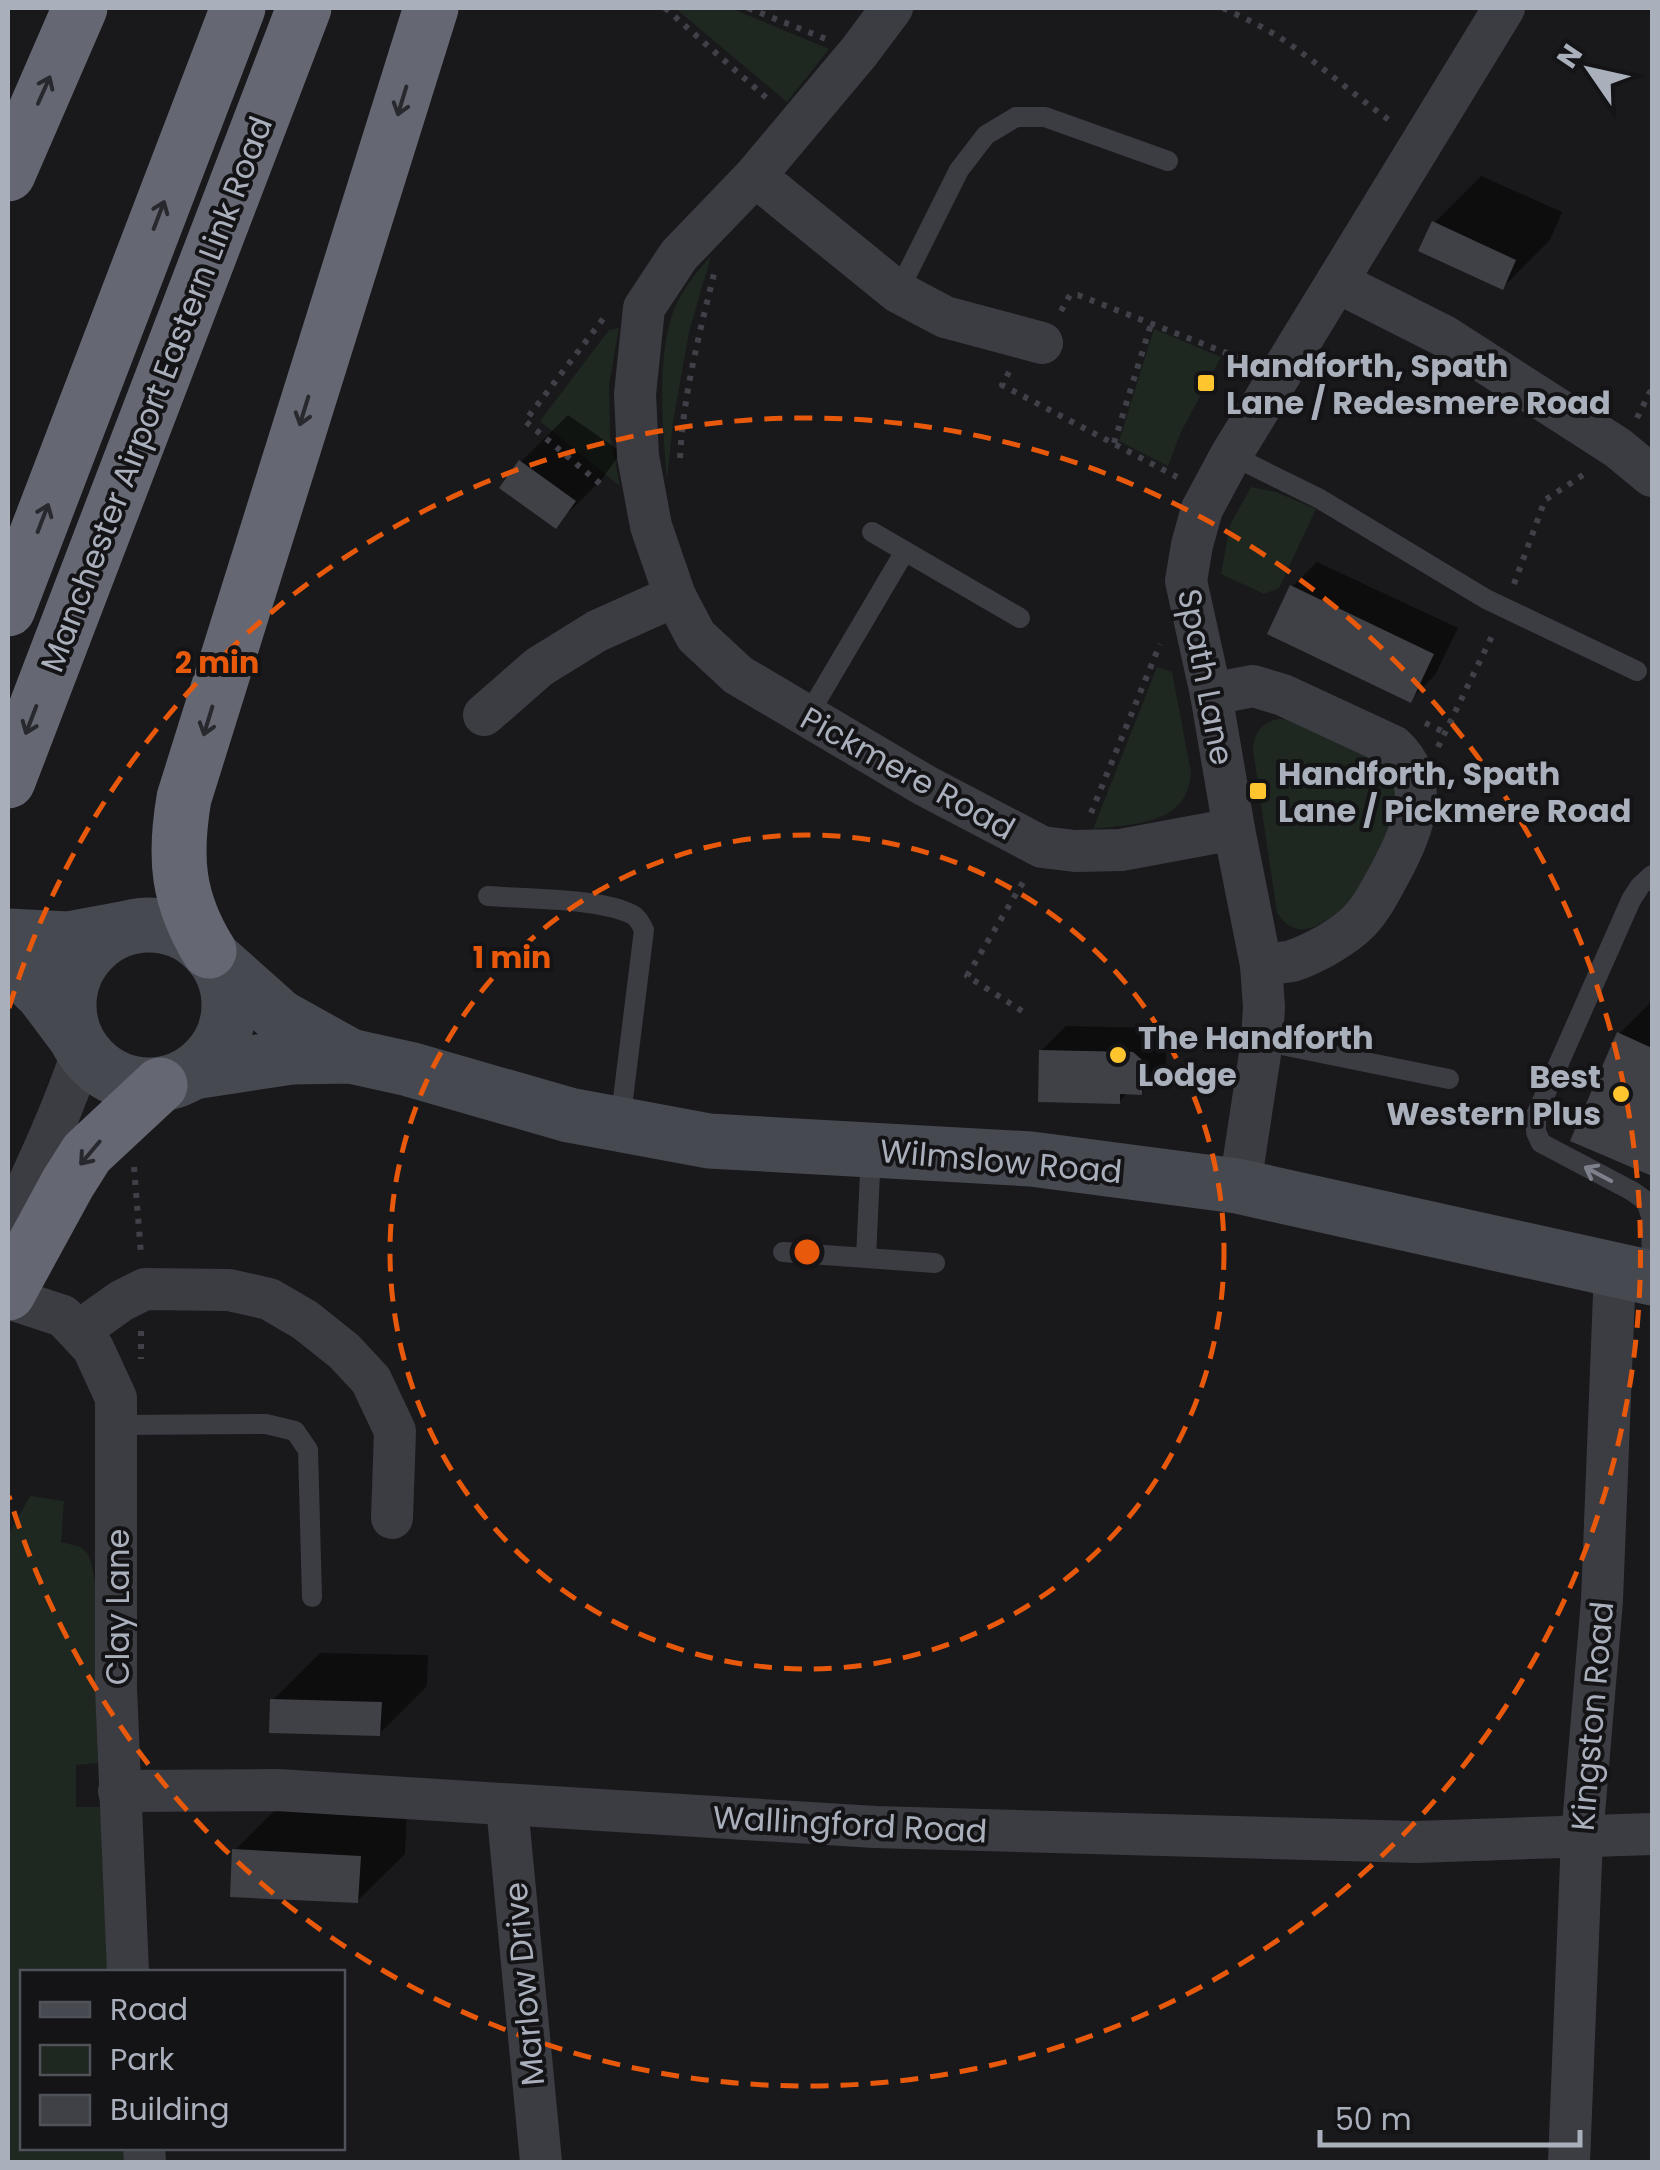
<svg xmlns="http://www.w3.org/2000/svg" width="1660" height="2170" font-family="Poppins,sans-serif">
  <rect width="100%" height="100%" fill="#19191c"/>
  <!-- green -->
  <g fill="#1e2720">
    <path d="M675,8H730L829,49L787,102Z"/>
    <path d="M711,256L689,332L673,422L667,480C663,431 657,370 670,322C676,298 694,274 711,256Z"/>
    <path d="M619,328L609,385L610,436L620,486L540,421L609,330Z"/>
    <path d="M1154,329L1221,357L1181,432L1168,466L1119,441Z"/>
    <path d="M1251,487L1276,492L1316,509L1279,588L1264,594L1221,574L1230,525Z"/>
    <path d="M1157,667L1172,672L1191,772C1188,825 1135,824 1093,829Z"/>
    <path d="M1279,719C1302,718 1323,734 1343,744C1360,752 1383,762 1392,780C1397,789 1399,808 1397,818C1395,829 1367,886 1360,895C1355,903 1344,909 1336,914C1314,929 1296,940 1277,913L1253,750C1254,733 1261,722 1279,719Z"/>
    <path d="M30,1496L64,1501L61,1542L81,1547L88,1554L92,1565L96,1588L100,1763L76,1765V1807H104L111,1972H22V2148H130L132,2162H8V1535Z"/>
  </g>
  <!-- shadow -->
  <g fill="#0007">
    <path d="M1481,176L1562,212L1550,240L1503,287L1434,223Z"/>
    <path d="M568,415L621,452L603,478L556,525L521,462Z"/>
    <path d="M1317,562L1458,628L1435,675L1410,700L1292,587Z"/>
    <path d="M1652,1001V1174L1573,1140L1619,1034Z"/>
    <path d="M1066,1026L1158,1028L1166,1035V1068L1141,1093L1128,1092L1119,1102L1041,1051Z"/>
    <path d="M320,1653L428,1655L427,1686L379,1734L273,1700Z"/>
    <path d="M282,1803L407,1809L405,1854L357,1901L235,1850Z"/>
  </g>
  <!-- building -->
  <g fill="#404146">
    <path d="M1432,221L1516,260L1503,290L1418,251Z"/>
    <path d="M519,460L576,501L556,529L499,488Z"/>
    <path d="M1290,585L1434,654L1411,703L1267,634Z"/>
    <path d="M1617,1032L1652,1048V1176L1570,1141Z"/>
    <path d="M1039,1050L1133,1052L1142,1060V1095L1120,1094V1104L1038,1102Z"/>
    <path d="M270,1699L382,1702L380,1736L269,1733Z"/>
    <path d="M232,1849L361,1856L358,1903L230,1897Z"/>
  </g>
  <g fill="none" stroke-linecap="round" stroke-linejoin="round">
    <!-- path -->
    <g stroke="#404148" stroke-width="6" stroke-dasharray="5 8" stroke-linecap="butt">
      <path d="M665,8L770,101"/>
      <path d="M748,8L826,39"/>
      <path d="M1223,8C1244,18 1266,28 1285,41C1322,66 1355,96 1392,122"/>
      <path d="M1061,311L1070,295H1078L1247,361"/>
      <path d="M603,319L525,421L604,487"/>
      <path d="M1009,372L1002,385L1177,477"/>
      <path d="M1637,418L1652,388"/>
      <path d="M1114,443L1151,324"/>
      <path d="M680,458C683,396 699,335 714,274"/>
      <path d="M1514,584L1545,500L1589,471"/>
      <path d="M1425,723L1446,733"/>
      <path d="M1438,747L1494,632"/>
      <path d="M1091,813L1160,644"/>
      <path d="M1022,1011L967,976L1025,879"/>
      <path d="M134,1167L141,1254"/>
      <path d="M141,1331V1359"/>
    </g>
    <!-- lane -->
    <g stroke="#3c3c43" stroke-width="20">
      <path d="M898,292L959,170L986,135L1016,117H1045L1168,161"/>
      <path d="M1231,455L1320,499L1486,599L1637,671"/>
      <path d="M872,532L1020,618"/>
      <path d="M807,717L905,551"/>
      <path d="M488,896C526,899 596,898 629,913C637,916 640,922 644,930L620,1123"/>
      <path d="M1262,1041L1449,1079"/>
      <path d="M783,1252L866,1258L871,1152"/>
      <path d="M866,1258L935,1263"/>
      <path d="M1652,1276L1651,1216L1646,1201L1632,1191L1541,1143L1536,1132V1115L1631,900L1640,886L1652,875"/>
      <path d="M117,1425L266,1424L295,1431L308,1450L312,1597"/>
    </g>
    <!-- street -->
    <g stroke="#3c3c43" stroke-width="42">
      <path d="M892,8L859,52L755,176L679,255L644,308L635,394L638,456L651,526L675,596L696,636L738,675L924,785L1042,847L1075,851L1121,850L1234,829"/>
      <path d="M755,176L898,292L945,317L1042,343"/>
      <path d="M1337,282L1444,336L1618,448L1652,476"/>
      <path d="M1211,694L1253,686L1283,695L1393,746C1434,784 1412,833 1389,875C1379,893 1370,912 1354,926C1338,940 1313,954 1292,961C1282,963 1271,963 1261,965"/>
      <path d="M484,715L539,667L597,631L675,596"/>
      <path d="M1237,1186L1244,1159L1262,1041L1264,1007L1261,965L1234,829L1211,694L1186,581L1192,545L1202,509L1231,455L1504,8"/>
      <path d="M8,1228C35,1170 63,1111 83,1050"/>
      <path d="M8,1298L63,1316L93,1348L116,1398V1688L128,1972"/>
      <path d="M79,1331L121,1301L145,1289L229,1290L269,1299L305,1320L344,1351L371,1380L395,1431L392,1518"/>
      <path d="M119,1791L277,1790L875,1827L1416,1842L1652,1834"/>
      <path d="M507,1806L541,2162"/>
      <path d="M144,2148L145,2162"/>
      <path d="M1569,2162L1582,1837L1602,1600L1615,1269"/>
    </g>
    <!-- secondary -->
    <g stroke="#474951" stroke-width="55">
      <circle cx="149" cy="1005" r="80"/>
      <path d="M8,936L68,939L122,929"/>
      <path d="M8,960L43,994L76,1038"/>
      <path d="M216,960L280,1017L350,1056"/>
      <path d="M193,1072L291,1057L350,1056L409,1069L569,1115L709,1141L1031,1159L1237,1186L1652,1278"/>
    </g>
    <!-- highway -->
    <g stroke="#656873" stroke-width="55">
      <path d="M8,174L80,8"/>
      <path d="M8,609L238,8"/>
      <path d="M8,781L304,8"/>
      <path d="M209,951C177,899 174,857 184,798L431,8"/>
      <path d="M8,1293L68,1183L87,1153L160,1085"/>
    </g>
  </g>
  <!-- one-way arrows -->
  <defs><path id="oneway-shaft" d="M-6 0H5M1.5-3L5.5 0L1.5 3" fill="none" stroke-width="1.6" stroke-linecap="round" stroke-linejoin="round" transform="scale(2.5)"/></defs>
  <g stroke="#28292e">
    <use href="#oneway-shaft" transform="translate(44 90) rotate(-66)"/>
    <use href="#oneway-shaft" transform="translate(402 101) rotate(107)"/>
    <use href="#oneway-shaft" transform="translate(159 215) rotate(-69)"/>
    <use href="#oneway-shaft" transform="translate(304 411) rotate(107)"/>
    <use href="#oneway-shaft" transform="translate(43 518) rotate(-69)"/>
    <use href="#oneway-shaft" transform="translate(31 720) rotate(111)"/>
    <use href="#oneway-shaft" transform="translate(208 721) rotate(107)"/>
    <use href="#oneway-shaft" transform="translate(90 1153) rotate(130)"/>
  </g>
  <use stroke="#7e818c" href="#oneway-shaft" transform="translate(1598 1174) rotate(-152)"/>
  <!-- distance rings -->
  <g fill="none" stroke="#e8590c" stroke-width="5" stroke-dasharray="18 12">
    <circle cx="807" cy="1252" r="417"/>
    <path d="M9 1008A834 834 0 1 1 9 1496"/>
  </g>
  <!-- markers -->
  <g fill="#ffc52e" stroke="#141417" stroke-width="4">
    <rect x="1196" y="373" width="20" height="20" rx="5"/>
    <rect x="1248" y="781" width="20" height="20" rx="5"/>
    <circle cx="1118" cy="1055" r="10"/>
    <circle cx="1621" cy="1094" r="10"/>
  </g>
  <g text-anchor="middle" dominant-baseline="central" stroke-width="8" stroke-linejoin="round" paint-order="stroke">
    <!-- poi labels -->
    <g font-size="32" font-weight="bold" fill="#aaafbc" stroke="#141417" text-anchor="start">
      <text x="1226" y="365">Handforth, Spath<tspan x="1226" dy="37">Lane / Redesmere Road</tspan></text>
      <text x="1278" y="773">Handforth, Spath<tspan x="1278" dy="37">Lane / Pickmere Road</tspan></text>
      <text x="1138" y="1037">The Handforth<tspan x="1138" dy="37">Lodge</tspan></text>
      <text x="1601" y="1076" text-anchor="end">Best<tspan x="1601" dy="37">Western Plus</tspan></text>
    </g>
    <!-- street labels -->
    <g font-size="32" fill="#aaafbc" stroke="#141417">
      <text transform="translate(156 394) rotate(-69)">Manchester Airport Eastern Link Road</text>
      <text transform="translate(1206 677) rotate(79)">Spath Lane</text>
      <text transform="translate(908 773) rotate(29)">Pickmere Road</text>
      <text transform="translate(1001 1161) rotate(5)">Wilmslow Road</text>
      <text transform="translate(117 1607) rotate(-90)">Clay Lane</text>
      <text transform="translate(1592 1716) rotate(-85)">Kingston Road</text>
      <text transform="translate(850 1824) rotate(3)">Wallingford Road</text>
      <text transform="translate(524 1984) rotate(-95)">Marlow Drive</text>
    </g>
  </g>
  <circle cx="807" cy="1252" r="15" fill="#e8590c" stroke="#141417" stroke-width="5"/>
  <g font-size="30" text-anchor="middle" font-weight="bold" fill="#e8590c" stroke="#141417" stroke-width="8" stroke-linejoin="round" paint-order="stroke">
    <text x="217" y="673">2 min</text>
    <text x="512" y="968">1 min</text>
  </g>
  <!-- border -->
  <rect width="1660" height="2170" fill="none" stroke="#aaafbc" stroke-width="20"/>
  <!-- legend -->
  <rect x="20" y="1970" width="325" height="180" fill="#141417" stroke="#505259" stroke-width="2.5"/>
  <rect x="40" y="2002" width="50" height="15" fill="#474951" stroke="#505259" stroke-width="2.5"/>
  <text x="110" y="2020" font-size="30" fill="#aaafbc">Road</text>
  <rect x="40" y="2045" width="50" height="30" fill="#1e2720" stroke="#505259" stroke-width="2.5"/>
  <text x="110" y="2070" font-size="30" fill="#aaafbc">Park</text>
  <rect x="40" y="2095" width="50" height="30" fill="#404146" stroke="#505259" stroke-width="2.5"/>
  <text x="110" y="2120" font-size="30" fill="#aaafbc">Building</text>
  <!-- north arrow -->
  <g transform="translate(1590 70) rotate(304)" stroke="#141417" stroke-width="8" paint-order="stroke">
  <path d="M0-8L18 38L0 25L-18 38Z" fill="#aaafbc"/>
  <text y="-15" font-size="28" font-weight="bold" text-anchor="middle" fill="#aaafbc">N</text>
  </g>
  <!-- scale -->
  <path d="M1320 2130v15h260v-15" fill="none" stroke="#aaafbc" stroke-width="5"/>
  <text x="1335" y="2130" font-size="30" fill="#aaafbc" stroke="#141417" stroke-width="8" paint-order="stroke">50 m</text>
</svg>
